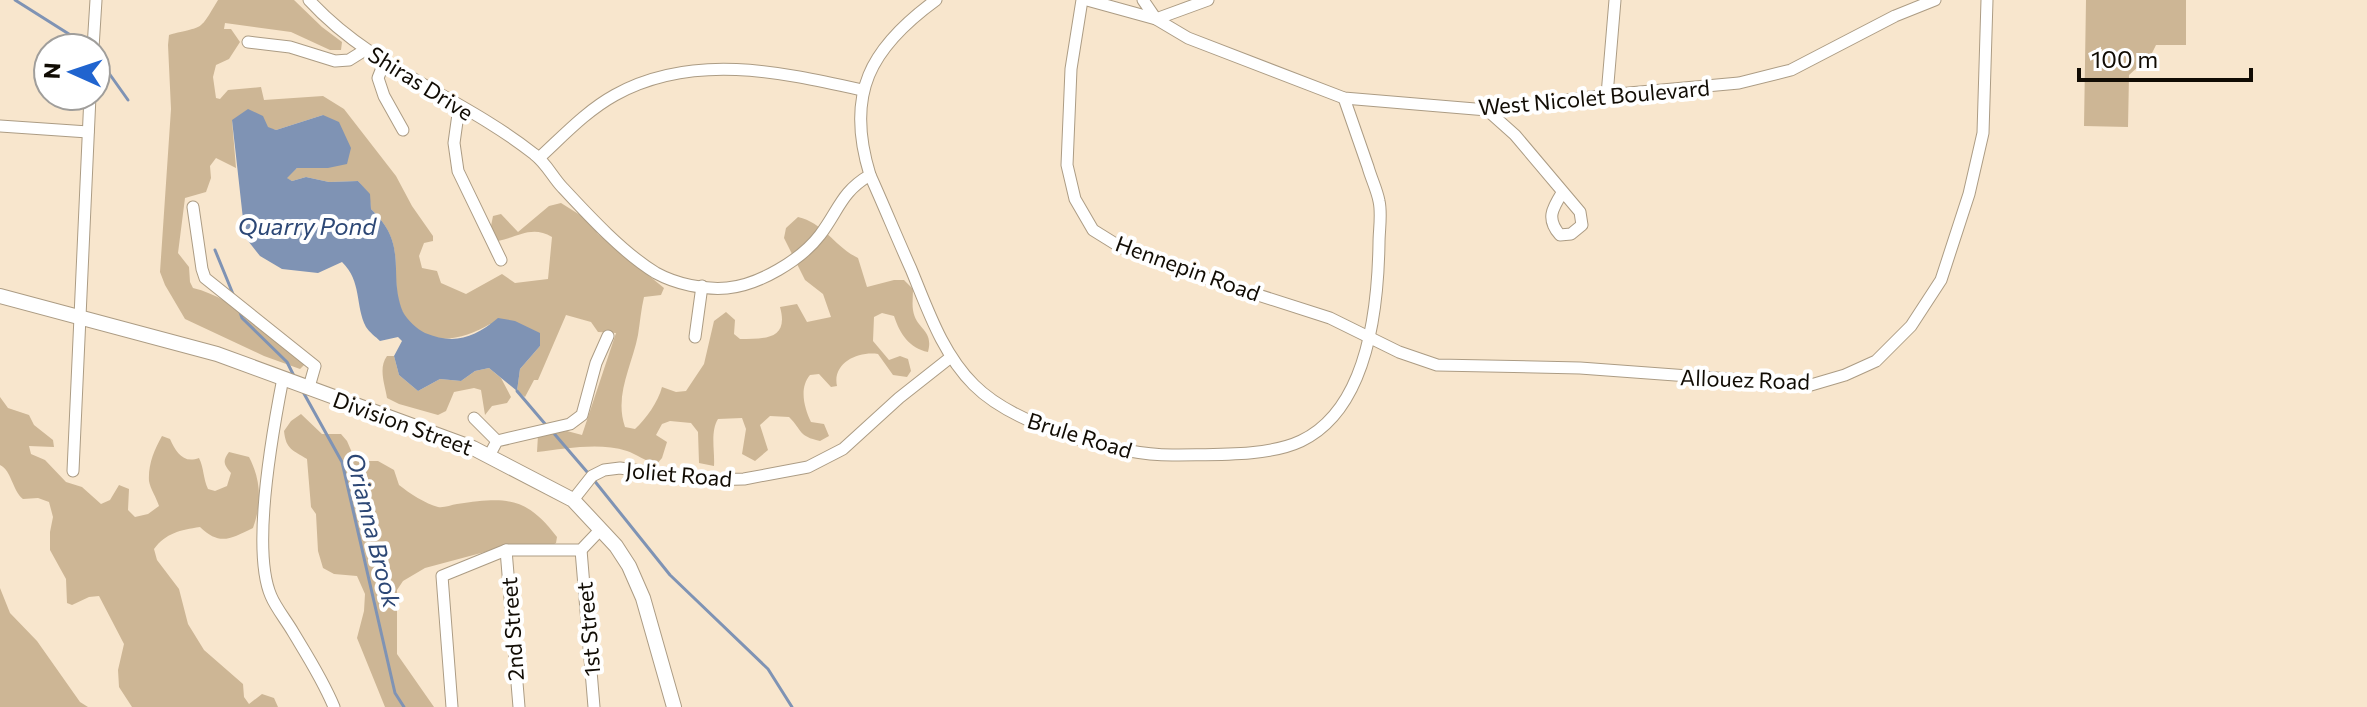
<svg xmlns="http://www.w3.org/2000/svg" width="2367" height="707" font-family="Commissioner,sans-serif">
  <rect width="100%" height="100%" fill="#f8e6cd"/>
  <!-- green -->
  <g fill="#cdb695">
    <path d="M218,0H294L322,27L342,42L341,50H330L291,32L225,23L224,29H231L240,42L229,59L216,65L213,77L216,98L220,99L228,90L261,87L264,100L323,96L344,109L396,176L412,206L433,236V241L424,243L419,256L422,268L437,271L441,283L466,294L502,274L515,283L548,279L552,237C532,225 518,237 498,241L491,226L493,216L501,214L518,232L549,206L561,203L588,220L598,234L664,288L661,295L644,297C641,310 640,322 638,335C632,366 614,395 625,427L635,429C646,419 658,402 662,387L676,392L686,391L704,364L714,321L726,312L735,320L734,334L740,339C766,339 789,339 780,307L797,304L807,322L831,317L823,294L805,280L784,238L786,228L798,217C824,223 835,247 858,258L867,287L894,280H904L913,289C913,296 912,304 913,310C916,330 934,329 928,352C909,348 900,334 894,316L882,313L874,317L873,341L889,360L900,356L908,359L911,371L907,377L893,375L878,354C858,351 832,363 837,386L831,387L819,374L810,375C799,388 804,407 811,422L824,424L829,436L820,441C798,436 803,431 789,417L770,416L760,425L768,450L755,461L742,454L746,429L742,418L718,419C710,432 715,451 714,466L699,463L698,432L691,423L670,421L662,424L656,435L667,442L662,458L656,465C646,461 636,454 627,451C598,442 566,449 537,452L538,435L567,431L582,435L616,333L598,332L591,322L566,315L538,380H534L525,397L517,391L520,369L540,346L490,324C462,341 421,350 403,313C386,276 411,247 371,209L369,194L358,181L329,182L306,177L292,181L286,178L297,168H328L323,115L276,130L232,120L236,168L216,158L210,166L211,178L206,192L185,198L178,253L189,267L190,282L193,288C235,298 272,337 306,363L300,369L264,356L185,319L165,285L160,272L171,109L168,45L169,35C205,25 198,33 218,0Z"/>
    <path d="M2086,0H2186V45H2156L2151,55L2129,75L2128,127L2084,126Z"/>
    <path d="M387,356H394L399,375L418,391L440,379L461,381L475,371L489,368L501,378L511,397L507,403L492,406L485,415L481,390L474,388L454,392L446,411L438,415L399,404L387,398C385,385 378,368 387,356Z"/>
    <path d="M0,397L8,408L29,415L34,425L53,440L54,447L29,446L31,454L45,460L66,482L82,487L101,504L110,500L119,485L129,489L128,510L135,517L148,514L159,506C157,499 150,488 149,481C148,465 154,450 162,436L170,439C176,452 183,464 199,458C204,468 203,478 208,489L215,491L227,486L231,473C224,465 222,461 229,452L249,457C261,480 262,503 253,528C230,539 220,546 200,527C180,530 166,533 154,549L157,560L179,589L188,624L204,650L243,684L244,697L249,704L262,694L274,698L278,707H132L119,687L118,670L124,644L99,596L89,597L72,605L67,603L66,579L50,550V532L53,517L49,502L38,498L23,499C12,490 12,471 0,465Z"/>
    <path d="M301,414L322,434H341L347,441L353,455L367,461H378L394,470L399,485C409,493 426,504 438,507C444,508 451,505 457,504C506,497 526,496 557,537L556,543L549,547L515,544L425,568L403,581L397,590V654L434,707H385L357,638L364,611L365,594L357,576L334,574L323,568L318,551L316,514L311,507L307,459C293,450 286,450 284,431L291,421Z"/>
    <path d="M0,588L10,613L37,641L80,702L88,707H0Z"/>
  </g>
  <!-- water -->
  <path fill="#7f93b4" d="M248,109L263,116L268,127L276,130L323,115L339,122L351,148L347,164L328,168H297L287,178L292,181L306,177L329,182L358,181L370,194L371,209C410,246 387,273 403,312C407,320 417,329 425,333C454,345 474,338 498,318L515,321L540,333V346L520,369L517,391L489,368L475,371L461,381L440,379L418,391L399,375L394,356L402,341L398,337L380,341C376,337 369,332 366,327C355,306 362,281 342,262L318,273L282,269L260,256L245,237L232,120Z"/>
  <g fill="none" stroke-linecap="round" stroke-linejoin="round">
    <!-- stream -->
    <g stroke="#7f93b4" stroke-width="3">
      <path d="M15,0L91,48"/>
      <path d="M96,55L128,100"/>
      <path d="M215,250L233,294"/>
      <path d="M240,312L242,318L287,362L294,376"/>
      <path d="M302,390L342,462L395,693L404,707"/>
      <path d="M517,391L546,425"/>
      <path d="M551,430L588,473"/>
      <path d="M593,479L670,575L768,669L792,707"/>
    </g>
    <!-- minor casing -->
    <g stroke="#ac9c84" stroke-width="13">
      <g id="minor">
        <path d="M309,0C372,69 462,97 534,154C546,163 552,176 562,187C588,215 623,253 656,273C676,284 704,290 727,288C759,285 801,260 820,235C839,210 841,192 870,175C845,94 870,48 936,0"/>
        <path d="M1082,0L1071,69L1067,165L1075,199L1093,230L1122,248L1174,268L1330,318L1399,352L1437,365L1580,368L1811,385L1845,375L1876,361L1911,326L1941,280L1969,194L1983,133L1987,0"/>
        <path d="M1087,0L1156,19L1208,0"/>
        <path d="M1143,0L1156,19L1188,38L1344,98L1487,110L1607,95L1739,83L1791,70L1895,16L1935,0"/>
        <path d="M248,42L290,47L335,61L349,60L365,50"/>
        <path d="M93,48L96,0"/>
        <path d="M384,63L378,78L384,96L403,130"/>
        <path d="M1607,95L1615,0"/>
        <path d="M459,107L454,143L458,171L501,260"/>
        <path d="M1487,110L1515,135L1580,212L1582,225L1571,234L1560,235C1546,219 1552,209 1562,193"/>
        <path d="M0,126L88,132"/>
        <path d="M539,158C563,136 586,111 615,95C693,52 781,72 862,90"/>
        <path d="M870,175C884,206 897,238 911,269C928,310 942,353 974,385C1015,426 1118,456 1175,455C1213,454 1267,457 1301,441C1368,409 1378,308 1379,243C1379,230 1382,214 1379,201C1377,190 1371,178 1368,167C1360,144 1352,121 1344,98"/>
        <path d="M193,207L202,269L205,278L315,366L309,387"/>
        <path d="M695,337L702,286"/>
        <path d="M283,378C273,429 251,550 271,596C276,608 286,620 293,632C308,657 323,680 334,707"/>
        <path d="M474,418L497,441"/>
        <path d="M489,456L497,441L570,424L582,415L596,363L608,336"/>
        <path d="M73,471L90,96"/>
        <path d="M573,500L592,476L604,470L620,468L702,480L744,479L808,467L843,449L899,398L951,357"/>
        <path d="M506,550L519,707"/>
        <path d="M581,550L594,707"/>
        <path d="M452,707L442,576L506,550H581L601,529"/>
      </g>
    </g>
    <!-- tertiary casing -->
    <g stroke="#ac9c84" stroke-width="16">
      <path id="tertiary" d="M0,296L217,354L473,448L573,500L616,546L629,566L643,598L674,707"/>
    </g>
    <!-- minor -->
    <use href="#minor" stroke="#fff" stroke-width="11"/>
    <!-- tertiary -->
    <use href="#tertiary" stroke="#fff" stroke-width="14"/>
  </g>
  <g text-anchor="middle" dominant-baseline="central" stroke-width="8" stroke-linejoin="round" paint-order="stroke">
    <!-- street labels -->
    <g font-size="22" fill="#110c04" stroke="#fff">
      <text transform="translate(421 83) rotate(32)">Shiras Drive</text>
      <text transform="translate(1594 97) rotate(-5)">West Nicolet Boulevard</text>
      <text transform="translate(1188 268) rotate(20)">Hennepin Road</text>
      <text transform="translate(1745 379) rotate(2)">Allouez Road</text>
      <text transform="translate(403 423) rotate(20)">Division Street</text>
      <text transform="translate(1080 435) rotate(17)">Brule Road</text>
      <text transform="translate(679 474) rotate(5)">Joliet Road</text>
      <text transform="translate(512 629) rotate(-94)">2nd Street</text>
      <text transform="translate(588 629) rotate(-95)">1st Street</text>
    </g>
    <!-- water labels -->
    <g font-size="24" font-style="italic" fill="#2c4775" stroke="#fff">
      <text x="307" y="225">Quarry Pond</text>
      <text transform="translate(374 530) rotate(76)">Orianna Brook</text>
    </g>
  </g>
  <!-- north arrow -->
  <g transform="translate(72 72) rotate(273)"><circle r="38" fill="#ffffff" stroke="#a09e9b" stroke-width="2"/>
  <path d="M0-6L14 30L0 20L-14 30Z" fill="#2064cf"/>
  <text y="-12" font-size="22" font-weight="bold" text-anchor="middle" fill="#110c04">N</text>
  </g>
  <!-- scale -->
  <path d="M2079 68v12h172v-12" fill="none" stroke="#110c04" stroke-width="4"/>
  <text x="2091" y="68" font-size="24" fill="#110c04" stroke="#ffffff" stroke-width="6" paint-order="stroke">100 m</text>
</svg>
